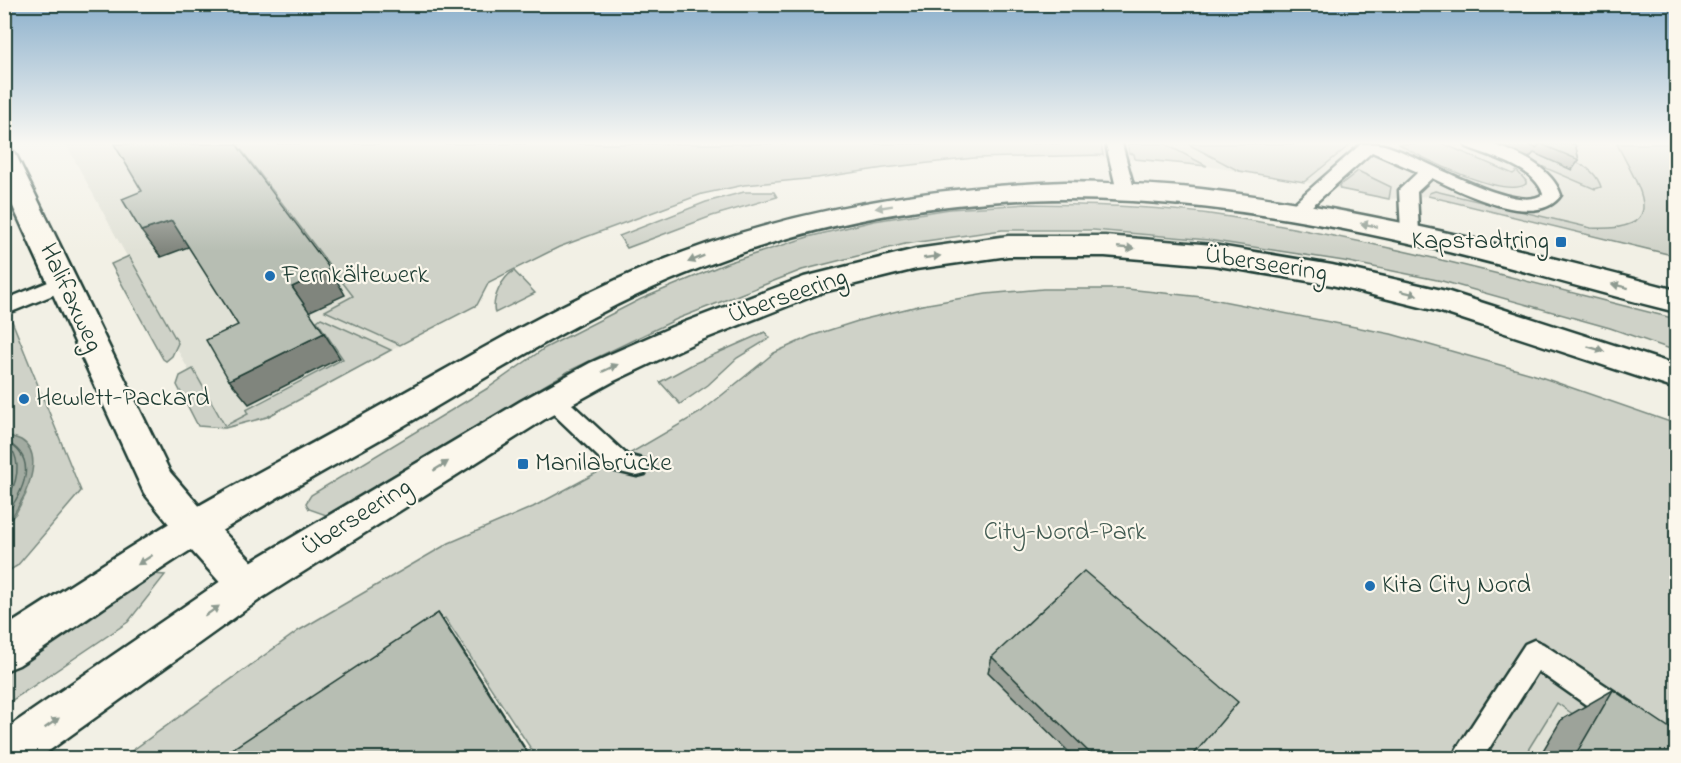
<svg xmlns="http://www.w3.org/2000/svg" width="1681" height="763" font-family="'Indie Flower',sans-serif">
  <rect width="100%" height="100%" fill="#f2f0e5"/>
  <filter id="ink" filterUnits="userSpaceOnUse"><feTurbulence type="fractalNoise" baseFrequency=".0167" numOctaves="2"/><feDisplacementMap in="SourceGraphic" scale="12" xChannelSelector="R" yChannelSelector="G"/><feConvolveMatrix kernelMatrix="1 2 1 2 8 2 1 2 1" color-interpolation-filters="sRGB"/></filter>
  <g filter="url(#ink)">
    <!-- built -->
    <g fill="#e0e1d6">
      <path d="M66,144H259L412,339L265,419L221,430Z"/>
      <path d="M770,144H1676V256L1429,196L1389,199L1304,182L1207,166L1098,157L1042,155L974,158L884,168L817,178Z"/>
      <path d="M1557,703L1635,758H1523Z"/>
    </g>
    <!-- green -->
    <g fill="#cfd2c8" stroke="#77887e" stroke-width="1.5">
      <path d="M237,144H1101L1103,155L974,158L884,168L817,178L744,185L702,194L559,247L489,282L477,305L400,345L325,311L353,296Z"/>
      <path d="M1128,144H1165L1207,166L1135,159L1134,154L1129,153Z"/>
      <path d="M1188,144H1351L1304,182L1239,171Z"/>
      <path d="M1399,144H1444L1513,174L1517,171L1526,181V184C1505,199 1420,158 1399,144Z"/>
      <path d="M1617,144H1676V256L1428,196L1429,193L1435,191L1591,228C1672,232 1640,190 1617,144Z"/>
      <path d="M1534,153C1559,158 1592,159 1601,187L1595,189L1527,160Z"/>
      <path d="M1358,171L1391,187L1389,199L1340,189L1339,186Z"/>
      <path d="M744,192H774L777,197L712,216L627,248L619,236L706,202Z"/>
      <path d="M1027,204C1095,205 1163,206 1230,217C1381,241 1528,282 1676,319V351L1610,328L1442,281L1344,261L1208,240L1093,230H1002L905,244L802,270L677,319L569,371L326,515L309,509L306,503L311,495L488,388L545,348L641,299L727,263L808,237L874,221L950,209Z"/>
      <path d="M129,256L178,343L172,356L166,361L163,359L111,264Z"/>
      <path d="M514,271L535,293L495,313C491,300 502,277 514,271Z"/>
      <path d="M1043,289H1127L1202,297L1391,334L1532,374L1676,424V758H1635L1557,703L1523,758H537L445,618L234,758H122L298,631L449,543L533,507L600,471L701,412L774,353L811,336L861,320L922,305L986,294Z"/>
      <path d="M321,318L391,350L267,417L225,428L198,426L177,385L180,376L193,369L225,426L248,414L246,410L343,359L317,321Z"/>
      <path d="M12,321L81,491L17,566L5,573V525L16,513L26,494L7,435L5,436V324Z"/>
      <path d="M765,332L770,338L737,358L708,385L680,404L660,382L693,364Z"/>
      <path d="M151,574L165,575L128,622L5,705V674Z"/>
    </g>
    <!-- water -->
    <path fill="#a2aba1" stroke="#6e7f75" stroke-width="1.5" d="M7,435C12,437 17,438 21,440C49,457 20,509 5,525L4,436Z"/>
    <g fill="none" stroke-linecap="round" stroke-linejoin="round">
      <!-- shore -->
      <g stroke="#536960" stroke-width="1.5">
        <path d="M4,441C41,457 23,493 4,517"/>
        <path d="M4,449L14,453C22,472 13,489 4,506"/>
      </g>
      <!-- service casing -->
      <g stroke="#1f3d34" stroke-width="5">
        <g id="service">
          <path d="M1106,144H1122L1135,192L1132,196H1120L1117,192Z"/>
          <path d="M1361,144C1368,144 1377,143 1384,145C1416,153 1516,216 1543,194C1535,167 1491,157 1467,147L1465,144C1473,144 1482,143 1489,144C1516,150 1552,168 1561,195C1537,231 1461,192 1432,178L1417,192L1419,233L1416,237H1404L1401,233L1399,190L1418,172L1372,152L1303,214H1291L1288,210L1291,206Z"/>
          <path d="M63,276L70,278L73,283L70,288L4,315V300Z"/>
          <path d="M552,391L560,393L627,455L645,460L648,467L645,474L637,476L612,470L544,405L541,399L544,393Z"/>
          <path d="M1534,640L1543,644L1632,703L1636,713L1632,723L1622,727L1612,723L1538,671L1483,758H1453L1457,748L1525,644Z"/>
        </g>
      </g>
      <!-- minor casing -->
      <g stroke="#1f3d34" stroke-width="5">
        <path id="minor" d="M4,149L13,151L17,157L170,472L208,516L262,572L268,585L262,598L248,603L234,598L182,540L144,493L4,187Z"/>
      </g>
      <!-- tertiary casing -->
      <g stroke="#1f3d34" stroke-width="5">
        <g id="tertiary">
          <path d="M1065,182C1110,183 1156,184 1201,189C1362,208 1520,249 1676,290V312C1610,296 1544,276 1477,259C1364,231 1249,208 1132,201C962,190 788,223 635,296C553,335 477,383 400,428C335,465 269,501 205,541C142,580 81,624 19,665L4,671V628C64,590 122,551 183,515C247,477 313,444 378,407C456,364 534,317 616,280C759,215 908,188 1065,182Z"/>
          <path d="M1008,236H1105L1213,245L1332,265L1446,291L1676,365V389L1441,312L1332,285L1213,265L1105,256H1008L916,269L823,292L694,343L614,381L545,419L262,598L39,758H4V730L234,572L521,401L590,363L672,327L804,277L916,249Z"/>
        </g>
      </g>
      <!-- service -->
      <use href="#service" fill="#fbf7ec" fill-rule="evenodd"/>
      <!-- minor -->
      <use href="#minor" fill="#fbf7ec" fill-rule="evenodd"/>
      <!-- tertiary -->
      <use href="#tertiary" fill="#fbf7ec" fill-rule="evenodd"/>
    </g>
    <!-- wall -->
    <g fill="#9da39a" stroke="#1f3d34" stroke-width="1.5">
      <path d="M1498,144H1575L1579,160L1572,170L1534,153L1529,158Z"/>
      <path d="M992,657L1190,759H1076L988,672Z"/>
      <path d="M1613,690L1677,759H1538L1561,720Z"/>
    </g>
    <!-- shaded-wall -->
    <g fill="#80857d" stroke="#1f3d34" stroke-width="1.5">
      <path d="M172,221L191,246L161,257L141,231Z"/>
      <path d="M330,269L345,295L308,312L292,287Z"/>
      <path d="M324,333L340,358L249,404L229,380Z"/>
      <path d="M438,613L444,621L532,759H531Z"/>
    </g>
    <!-- building -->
    <g fill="#b7beb3" stroke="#1f3d34" stroke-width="1.5">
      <path d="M114,144H236L330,269L292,287L324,333L229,380L206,340L238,325L172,221L141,231L122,199L142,191Z"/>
      <path d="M1527,144H1540L1536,148Z"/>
      <path d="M1541,144H1575L1579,160Z"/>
      <path d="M1084,571L1238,702L1190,759H1096L992,657Z"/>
      <path d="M438,613L531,759H217Z"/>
      <path d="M1613,690L1677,733V759H1573Z"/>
    </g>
    <!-- one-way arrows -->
    <defs><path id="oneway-solid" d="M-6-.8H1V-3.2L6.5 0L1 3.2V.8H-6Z" transform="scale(1.5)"/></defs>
    <g fill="#8d9a90">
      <use href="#oneway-solid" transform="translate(884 207) rotate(171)"/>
      <use href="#oneway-solid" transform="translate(1369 225) rotate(-168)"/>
      <use href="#oneway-solid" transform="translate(1126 248) rotate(5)"/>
      <use href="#oneway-solid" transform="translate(932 257) rotate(-8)"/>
      <use href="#oneway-solid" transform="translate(696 259) rotate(158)"/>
      <use href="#oneway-solid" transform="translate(1620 286) rotate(-166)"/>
      <use href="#oneway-solid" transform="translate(1409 293) rotate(14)"/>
      <use href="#oneway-solid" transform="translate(1596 349) rotate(17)"/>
      <use href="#oneway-solid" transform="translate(610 368) rotate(-25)"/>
      <use href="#oneway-solid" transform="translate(441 466) rotate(-32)"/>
      <use href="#oneway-solid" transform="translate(145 560) rotate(147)"/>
      <use href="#oneway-solid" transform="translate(212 611) rotate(-35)"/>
      <use href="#oneway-solid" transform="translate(52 723) rotate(-35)"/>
    </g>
  </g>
  <!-- sky -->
  <linearGradient id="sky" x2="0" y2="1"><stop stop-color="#8cb0cc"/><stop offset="0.57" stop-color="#f9f8f3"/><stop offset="1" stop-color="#f9f8f3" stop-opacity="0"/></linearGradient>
  <rect width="1681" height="251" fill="url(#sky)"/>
  <!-- markers -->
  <g fill="#1f6fb2" stroke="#fbf7ec" stroke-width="2">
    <rect x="1555" y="236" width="12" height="12" rx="3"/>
    <circle cx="270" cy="276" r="6"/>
    <circle cx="24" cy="399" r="6"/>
    <rect x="517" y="458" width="12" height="12" rx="3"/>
    <circle cx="1370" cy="586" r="6"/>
  </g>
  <g text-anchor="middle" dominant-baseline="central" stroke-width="4.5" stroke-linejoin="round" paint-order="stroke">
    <!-- poi labels -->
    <g font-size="26" fill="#1f3d34" stroke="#fbf7ec" text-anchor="start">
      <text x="1549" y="242" text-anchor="end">Kapstadtring</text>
      <text x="282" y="276">Fernkältewerk</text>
      <text x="36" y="399">Hewlett-Packard</text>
      <text x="535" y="464">Manilabrücke</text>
      <text x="1382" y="586">Kita City Nord</text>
    </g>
    <!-- street labels -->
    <g font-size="26" fill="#1f3d34" stroke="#fbf7ec">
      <text transform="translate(1266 265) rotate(9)">Überseering</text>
      <text transform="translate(788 297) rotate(-19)">Überseering</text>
      <text transform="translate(70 298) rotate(65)">Halifaxweg</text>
      <text transform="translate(357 518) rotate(-32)">Überseering</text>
    </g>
    <!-- park labels -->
    <g font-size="26" fill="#425b52" stroke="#fbf7ec">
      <text x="1065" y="533">City-Nord-Park</text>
    </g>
  </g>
  <!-- margin -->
  <rect width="1681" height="763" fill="none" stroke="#fbf7ec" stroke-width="24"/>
  <rect x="12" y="12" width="1657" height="739" fill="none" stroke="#1f3d34" stroke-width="2" filter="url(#ink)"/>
</svg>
